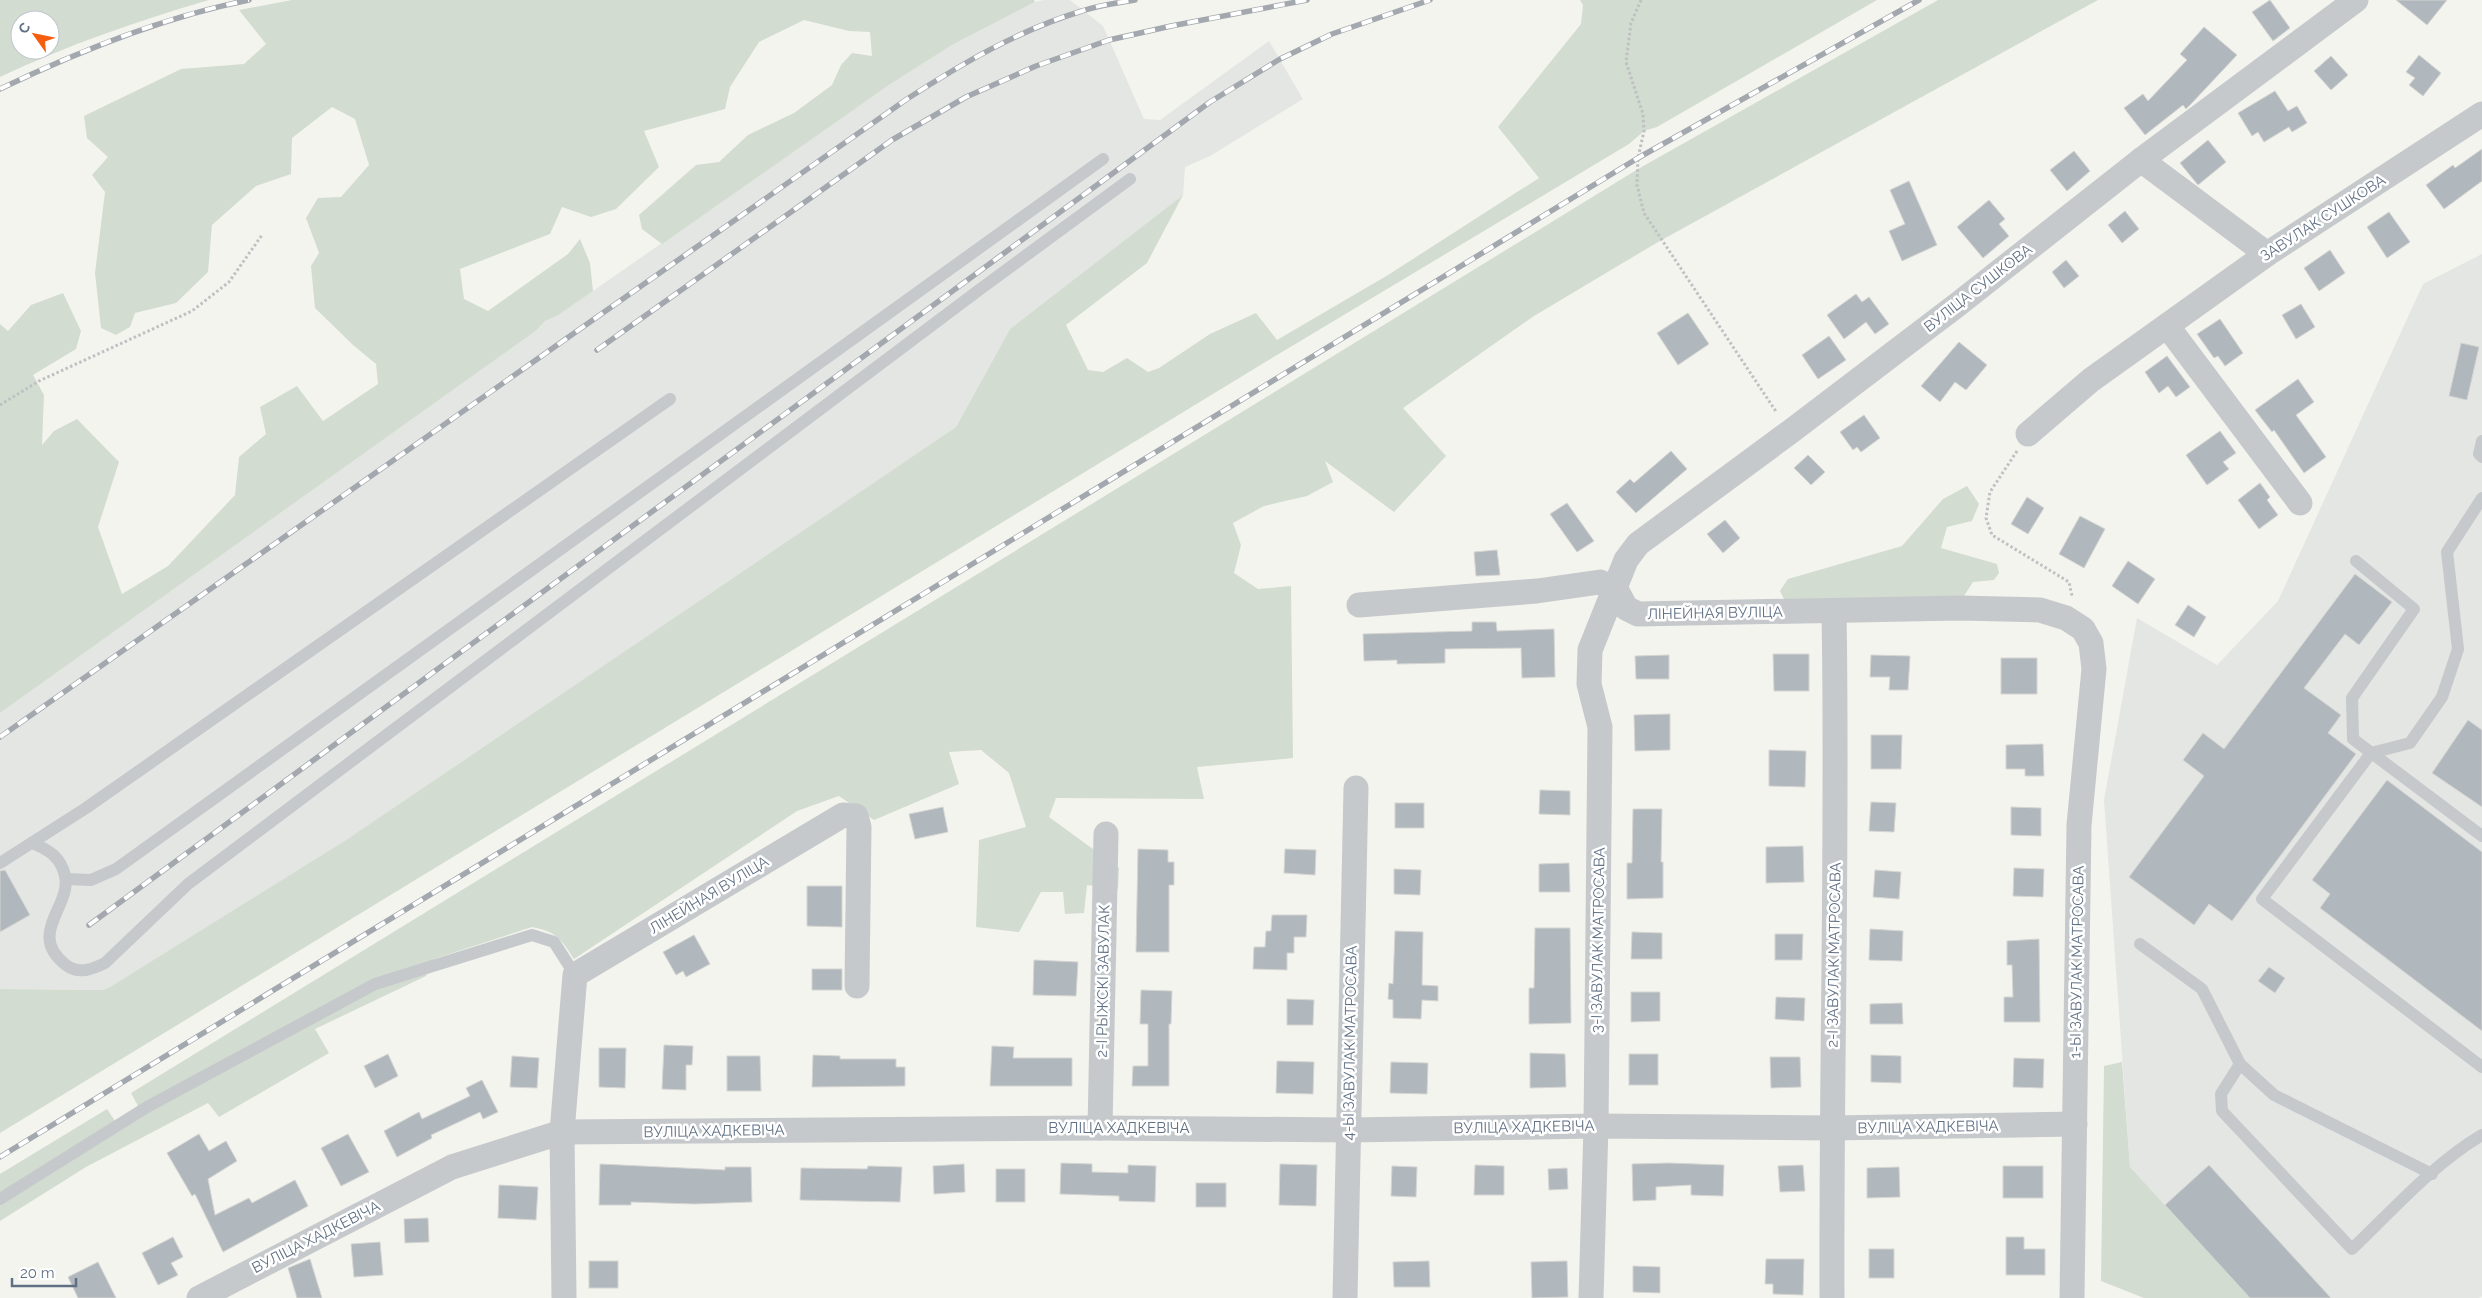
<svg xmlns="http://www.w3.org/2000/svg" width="2482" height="1298" font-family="Raleway,sans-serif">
  <rect width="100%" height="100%" fill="#f4f4ef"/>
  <!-- built -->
  <g fill="#e4e6e3">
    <path d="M1044,0H1070L1103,26L1144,119L1160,120L1269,41L1303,99L1210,156L1185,167L1183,195L1010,329L956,427L346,840L110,987L103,990L0,989V713L537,330L545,321L557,316L889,85L952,45L1035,2Z"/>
    <path d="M2482,254V1296L2479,1298H2250L2130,1167L2104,800L2137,618L2217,665L2278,601L2423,284Z"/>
  </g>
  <!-- green -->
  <g fill="#d3dcd0" fill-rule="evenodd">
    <path d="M0,0H209C137,21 68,45 0,77ZM20,20H50V50H20Z"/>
    <path d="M292,0H1034L1035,2L952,45L889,85L662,244L642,229L639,215L696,165L719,162L748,135L794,113L832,85L841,65L852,53L872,56L870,32L849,31L804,20L759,42L730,87L725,109L644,131L659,167L616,209L591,217L562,207L550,234L460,269L464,299L488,311L568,254L580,239L590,263L593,291L557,316L545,321L537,330L0,713V324L8,331L31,305L63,293L81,331L76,349L33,375L44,395L42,445L54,431L77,419L119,462L98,527L122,594L168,566L235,495L239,457L266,434L260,407L297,386L323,421L378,384L376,364L353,345L315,308L311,266L319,253L306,218L318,198L341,197L369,165L355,119L332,107L292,138L291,174L256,186L212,225L208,272L176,303L135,313L130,327L116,335L101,328L95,273L105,192L92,175L108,157L87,138L84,116L181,69L244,64L266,44L239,10Z"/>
    <path d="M1580,0H1877L1657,127L1644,131L1629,144L1272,358L0,1133V989L103,990L110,987L346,840L956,427L1010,329L1183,195L1147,263L1066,325L1088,370L1103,372L1127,358L1148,372L1159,368L1210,334L1256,313L1277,340L1388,275L1539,178L1498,127L1581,24L1583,5Z"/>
    <path d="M1938,0H2098L1658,242L1534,316L1403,408L1446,456L1394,512L1325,461L1333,482L1307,496L1264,506L1233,523L1241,545L1234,573L1258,589L1291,586L1293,758L1197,767L1204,799L1056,798L1049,817L1119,868L1118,889L1087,885L1084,913L1065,914L1063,892H1041L1019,932L976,927L979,840L1026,827L1009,773L981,750L949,752L959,784L874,820L839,796L797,811L574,959C561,939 557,932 532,927L434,959L426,976L315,1029L329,1053L219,1117L208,1103L86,1167L0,1221V1174L107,1109L115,1121L138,1106L131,1093L1638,169Z"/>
    <path d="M1967,486L1979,504L1972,521L1947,527L1941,548L1997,564L1999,573L1994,580L1973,582L1960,602L1786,603L1780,591L1788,579L1902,546L1943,499Z"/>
    <path d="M2122,1062L2130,1167L2250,1298H2144L2101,1281L2104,1066Z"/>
  </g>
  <!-- building -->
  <g fill="#b0b7bd" stroke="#d5d5d2">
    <path d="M2270,0L2290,28L2273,41L2252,12Z"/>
    <path d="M2396,0H2447L2427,25Z"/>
    <path d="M2204,27L2237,55L2190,105L2186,109L2183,105L2145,135L2124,108L2143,94L2148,101L2187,60L2180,54Z"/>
    <path d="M2419,55L2441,73L2423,96L2409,85L2415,78L2406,72Z"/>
    <path d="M2331,56L2348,75L2331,90L2314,71Z"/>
    <path d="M2275,91L2288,111L2297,106L2307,123L2292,132L2289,127L2264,142L2258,132L2252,136L2238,113Z"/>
    <path d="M2208,140L2226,162L2198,185L2180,163Z"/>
    <path d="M2482,149V181L2444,209L2426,185L2453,165L2455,168Z"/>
    <path d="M2074,151L2090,171L2067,191L2050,170Z"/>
    <path d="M1909,181L1937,245L1902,261L1889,231L1905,224L1890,190Z"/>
    <path d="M1989,200L2005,219L1999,224L2009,236L1983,258L1957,227Z"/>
    <path d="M2125,211L2139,229L2122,243L2108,225Z"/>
    <path d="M2389,212L2410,242L2387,258L2367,227Z"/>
    <path d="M2330,250L2345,273L2319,291L2304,268Z"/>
    <path d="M2066,260L2079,276L2064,288L2052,272Z"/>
    <path d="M1856,294L1862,302L1869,297L1889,324L1875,334L1866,322L1844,339L1827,315Z"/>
    <path d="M2301,304L2315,327L2296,339L2282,315Z"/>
    <path d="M1688,313L1709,344L1678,365L1657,333Z"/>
    <path d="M2220,319L2243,353L2225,366L2218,356L2214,358L2197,334Z"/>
    <path d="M1829,336L1846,360L1818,379L1802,355Z"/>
    <path d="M1959,342L1987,365L1966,390L1955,382L1940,402L1921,386Z"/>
    <path d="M2461,343L2479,347L2467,400L2449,396Z"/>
    <path d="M2167,356L2190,387L2176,397L2168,386L2159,393L2145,372Z"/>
    <path d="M2298,379L2314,402L2296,415L2326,457L2304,473L2274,430L2272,432L2255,410Z"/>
    <path d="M1864,415L1880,438L1861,452L1857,447L1853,450L1840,432Z"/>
    <path d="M2220,431L2236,453L2223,462L2229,469L2207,485L2186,455Z"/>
    <path d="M1671,451L1687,469L1636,513L1616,492L1630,479L1634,483Z"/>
    <path d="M1808,455L1825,472L1811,485L1794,468Z"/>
    <path d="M2260,483L2270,497L2267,500L2278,515L2259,529L2238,500Z"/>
    <path d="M2027,497L2044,508L2028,534L2011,524Z"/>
    <path d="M1567,503L1594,541L1577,552L1550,514Z"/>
    <path d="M2080,516L2105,529L2084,568L2059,554Z"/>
    <path d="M1725,520L1740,538L1723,553L1707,534Z"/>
    <path d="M1497,550L1500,575L1476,576L1474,552Z"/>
    <path d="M2128,561L2155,579L2138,604L2112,586Z"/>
    <path d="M2355,574L2392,602L2359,645L2345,634L2304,688L2341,715L2328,733L2356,754L2232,921L2209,904L2194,925L2129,877L2204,776L2183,760L2203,733L2224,749Z"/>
    <path d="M2188,605L2206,617L2194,637L2175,625Z"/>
    <path d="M1472,622H1496L1497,631L1554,629L1555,677L1522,678L1521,648L1445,649V663L1397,664V660L1364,661L1363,634L1472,631Z"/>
    <path d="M1773,654H1809V691H1774Z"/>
    <path d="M1669,655V679H1636L1635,656Z"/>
    <path d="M1871,655L1910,656L1908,690H1889L1890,677H1870Z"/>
    <rect x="2001" y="658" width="36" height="36"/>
    <path d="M1670,714V750L1635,751L1634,715Z"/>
    <path d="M2468,720L2482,730V807L2432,773Z"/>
    <path d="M1871,735H1902L1901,769H1871Z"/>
    <path d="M2043,744L2044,776H2025V769H2006V745Z"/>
    <path d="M1769,750L1806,751L1805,787L1769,786Z"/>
    <path d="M2387,780L2482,852V1031L2320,908L2330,894L2312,880Z"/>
    <path d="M1540,790L1570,791V815L1539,814Z"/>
    <path d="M1871,802L1896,803L1894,832L1869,831Z"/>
    <rect x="1395" y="803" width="29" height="25"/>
    <path d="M943,807L948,832L915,839L909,814Z"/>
    <path d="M2011,807L2041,808V836L2011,835Z"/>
    <path d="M1633,809H1662L1661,862H1663V898L1627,899V863H1632Z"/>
    <path d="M1803,846L1804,882L1766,883V847Z"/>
    <path d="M1138,849L1168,850V862H1174V885H1169V952H1136Z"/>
    <path d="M1285,849L1316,850L1315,875L1284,873Z"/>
    <path d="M1569,863L1570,892H1539V864Z"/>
    <path d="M2014,868L2044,869L2043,897L2013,896Z"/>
    <path d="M1394,869L1421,870L1420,895L1394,894Z"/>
    <path d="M5,870L30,915L0,932V871Z"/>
    <path d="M1875,870L1901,872L1899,899L1873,897Z"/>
    <path d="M807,886H842V927L807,926Z"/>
    <path d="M1272,915H1307L1306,937H1294V953H1287V970L1253,969L1254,947H1265L1266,931H1271Z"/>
    <path d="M1535,928H1570L1571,1023L1529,1024V988H1534Z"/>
    <path d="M1870,929L1903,931L1902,961L1869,960Z"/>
    <path d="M1395,931L1423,932L1422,985L1438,986V1001L1422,1000L1421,1019L1393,1018V1000L1388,999L1389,983L1393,984Z"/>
    <path d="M1632,932L1662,933V959H1631Z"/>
    <path d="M1775,934H1803L1802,960H1775Z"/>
    <path d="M694,935L710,964L686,977L683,971L676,975L663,952Z"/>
    <path d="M2039,939L2040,1022H2004V997H2013L2012,965H2007V941Z"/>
    <path d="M1034,960L1078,962L1076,996L1033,995Z"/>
    <path d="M2269,967L2285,978L2275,993L2258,981Z"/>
    <rect x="812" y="969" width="30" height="21"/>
    <path d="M1141,990L1172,991L1171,1024H1169V1086H1132L1133,1066H1148V1024H1140Z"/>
    <path d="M1631,992H1660V1021L1631,1022Z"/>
    <path d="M1776,997L1805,998L1804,1021L1775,1019Z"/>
    <path d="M1287,999L1314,1000L1313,1025H1287Z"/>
    <path d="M1902,1003L1903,1024H1870V1004Z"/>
    <path d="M664,1045L693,1046L692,1065H686V1090L662,1089Z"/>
    <path d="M992,1046L1014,1047L1013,1058H1072V1086H990Z"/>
    <path d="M599,1048H626L625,1088L599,1087Z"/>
    <path d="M1530,1053L1565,1054L1566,1087L1530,1088Z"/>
    <path d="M388,1054L398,1076L375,1088L364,1066Z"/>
    <rect x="1629" y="1054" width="29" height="31"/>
    <path d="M813,1055L840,1056V1059H896V1067H905V1086L812,1087Z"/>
    <path d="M1871,1055L1901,1056V1083L1871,1082Z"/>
    <path d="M512,1056L539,1058L537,1088L510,1087Z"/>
    <path d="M727,1056H760L761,1091H727Z"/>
    <path d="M1770,1057H1800L1801,1087L1771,1088Z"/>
    <path d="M2014,1058L2044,1059L2043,1088L2013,1087Z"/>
    <path d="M1277,1061L1314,1062L1313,1094L1276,1093Z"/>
    <path d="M1391,1062L1428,1063L1427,1094L1390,1093Z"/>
    <path d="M482,1080L498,1112L483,1119L480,1112L431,1135L432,1138L397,1157L384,1131L419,1112L422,1119L470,1096L466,1088Z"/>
    <path d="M199,1134L209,1151L226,1141L237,1161L208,1179L215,1215L249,1198L252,1203L295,1180L308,1206L223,1252L195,1194L192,1196L167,1153Z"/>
    <path d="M348,1134L369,1172L341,1186L321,1148Z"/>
    <path d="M1061,1163L1092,1164V1172L1128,1173V1165L1156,1166L1155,1202L1119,1201V1196L1060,1194Z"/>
    <path d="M1669,1163L1724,1165L1723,1196L1691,1195V1185L1656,1187V1200L1633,1201L1632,1164Z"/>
    <path d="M600,1164L725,1170V1167H751L752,1202L695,1204L631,1202V1205H599Z"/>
    <path d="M964,1164L965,1192L934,1194L933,1166Z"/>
    <path d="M1280,1164L1317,1165L1316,1206L1279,1205Z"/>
    <path d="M1475,1165L1504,1166V1195H1474Z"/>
    <path d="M1803,1165L1805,1191L1780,1192L1778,1166Z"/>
    <path d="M2209,1165L2331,1298H2250L2165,1205Z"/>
    <path d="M868,1166L902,1167L900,1202L800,1200L801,1168L867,1169Z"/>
    <path d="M1392,1166L1417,1167L1416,1197L1391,1196Z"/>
    <rect x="2003" y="1166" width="40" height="32"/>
    <path d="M1899,1167L1900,1197L1867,1198V1168Z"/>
    <path d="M1567,1168L1568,1189L1549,1190L1548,1169Z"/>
    <rect x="996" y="1169" width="29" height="33"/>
    <rect x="1196" y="1183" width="30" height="24"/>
    <path d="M499,1185L538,1187L536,1220L498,1218Z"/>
    <path d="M428,1218L429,1242L405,1243L404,1219Z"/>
    <path d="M173,1237L183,1257L171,1263L178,1275L158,1285L142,1253Z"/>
    <path d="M2006,1237H2024V1249H2045V1275H2006Z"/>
    <path d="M380,1242L383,1275L354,1277L351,1244Z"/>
    <rect x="1869" y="1249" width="25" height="29"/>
    <path d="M310,1259L322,1298H297L288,1268Z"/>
    <path d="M1766,1259H1804L1803,1295L1773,1294V1284H1765Z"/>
    <rect x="589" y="1261" width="29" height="27"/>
    <path d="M1429,1261L1430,1287H1394L1393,1262Z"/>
    <path d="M1567,1261L1568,1297L1532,1298L1531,1262Z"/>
    <path d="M98,1262L116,1298H78L68,1277Z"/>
    <path d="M1633,1266L1660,1267V1293L1633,1292Z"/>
  </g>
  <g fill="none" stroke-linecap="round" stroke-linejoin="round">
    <!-- path -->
    <g stroke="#bec0c2" stroke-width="3" stroke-dasharray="2.5 2.5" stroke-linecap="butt">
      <path d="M1641,0L1631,23L1626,62L1643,114L1644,131L1638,158L1637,185L1644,213L1777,413"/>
      <path d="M0,405L39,381L192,311L229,282L262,235"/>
      <path d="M2017,451L1990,492L1986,518L1992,535L2069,582L2072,596"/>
    </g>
    <!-- service -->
    <g stroke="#c6c9cc" stroke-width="12">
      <path d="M2482,441L2479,454L2482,457"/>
      <path d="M2482,498L2447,552L2458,649L2442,697L2410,743L2371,753L2262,899L2482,1067"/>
      <path d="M2356,561L2414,609L2352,698L2353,739L2482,836"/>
      <path d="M32,843C49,850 61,857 65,876C72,906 26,934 66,965C79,975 93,969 105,963L188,884L979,290L1130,179"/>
      <path d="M0,863L86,808L670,399"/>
      <path d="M66,879L91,880L116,869L1103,159"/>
      <path d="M2140,944L2202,989L2240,1064L2274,1095L2432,1174"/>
      <path d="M2240,1064L2221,1094L2222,1111L2352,1249C2393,1210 2433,1164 2482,1135"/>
      <path d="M0,1199L147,1107L375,984L532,935L554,942L575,975"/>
    </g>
    <!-- minor -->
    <g stroke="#c6c9cc" stroke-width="25">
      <path d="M2141,160L2267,254"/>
      <path d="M2168,327L2300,503"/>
      <path d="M2028,434L2091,380L2267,254L2482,114"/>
      <path d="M1359,605L1537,591L1600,582L1616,589L1626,608L1638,614L1960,608L2040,610L2066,618L2083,629L2091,643L2094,669L2079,825L2072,1298"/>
      <path d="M1100,1128L1106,834"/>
      <path d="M199,1298L452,1167L562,1132L1100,1128L1348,1130L1596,1126L1831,1128L2075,1124"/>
      <path d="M564,1298L562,1132L575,975L843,815L856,816L859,827L857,986"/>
      <path d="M1345,1298L1356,788"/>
      <path d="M1591,1298L1596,1126L1600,727L1589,684L1590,650L1626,560L1638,544L1790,432L1957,305L2141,160L2356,0"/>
      <path d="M1832,1298C1831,1069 1838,840 1834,611"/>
    </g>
    <!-- rail casing -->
    <g stroke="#a3a8af" stroke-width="5.5">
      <g id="rail">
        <path d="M0,89C79,51 163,17 249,0"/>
        <path d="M597,350L892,140L966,97L1036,66L1109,40L1171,26L1307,0"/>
        <path d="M0,737L907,99C963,63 1019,30 1082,11C1099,5 1117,3 1135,0"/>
        <path d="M89,925L1210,102L1280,59L1332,34L1430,0"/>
        <path d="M0,1157L1638,158L1919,0"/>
      </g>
    </g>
    <!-- rail -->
    <use href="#rail" stroke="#fff" stroke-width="4" stroke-dasharray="11" stroke-linecap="butt"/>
  </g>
  <g text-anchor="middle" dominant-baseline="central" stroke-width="5" stroke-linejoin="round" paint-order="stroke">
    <!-- street labels -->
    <g font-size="15" fill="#607084" stroke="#fff">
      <text transform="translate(2323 218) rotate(-33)">ЗАВУЛАК СУШКОВА</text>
      <text transform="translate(1978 288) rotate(-38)">ВУЛІЦА СУШКОВА</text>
      <text transform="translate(1715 613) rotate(-1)">ЛІНЕЙНАЯ ВУЛІЦА</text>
      <text transform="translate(709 895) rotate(-31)">ЛІНЕЙНАЯ ВУЛІЦА</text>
      <text transform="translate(1598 940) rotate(-89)">3-І ЗАВУЛАК МАТРОСАВА</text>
      <text transform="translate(1834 955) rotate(-89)">2-І ЗАВУЛАК МАТРОСАВА</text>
      <text transform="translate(2077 962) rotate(-89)">1-Ы ЗАВУЛАК МАТРОСАВА</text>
      <text transform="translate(1103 981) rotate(-89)">2-І РЫЖСКІ ЗАВУЛАК</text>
      <text transform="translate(1350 1043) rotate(-89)">4-Ы ЗАВУЛАК МАТРОСАВА</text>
      <text transform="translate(1524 1127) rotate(-1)">ВУЛІЦА ХАДКЕВІЧА</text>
      <text transform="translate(1928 1127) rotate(-1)">ВУЛІЦА ХАДКЕВІЧА</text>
      <text x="1119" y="1128">ВУЛІЦА ХАДКЕВІЧА</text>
      <text transform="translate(714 1131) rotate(-1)">ВУЛІЦА ХАДКЕВІЧА</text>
      <text transform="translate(316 1237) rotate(-27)">ВУЛІЦА ХАДКЕВІЧА</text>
    </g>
  </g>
  <!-- north arrow -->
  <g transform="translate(35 35) rotate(303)"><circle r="24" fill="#ffffff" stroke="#bfc6ce"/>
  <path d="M0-4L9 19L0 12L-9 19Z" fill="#f55e0f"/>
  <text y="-8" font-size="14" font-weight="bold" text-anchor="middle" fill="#607084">С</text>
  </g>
  <!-- scale -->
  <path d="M12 1278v8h64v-8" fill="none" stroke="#607084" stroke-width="2.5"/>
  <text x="20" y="1278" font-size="15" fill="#607084" stroke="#ffffff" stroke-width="4" paint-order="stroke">20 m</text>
</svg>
